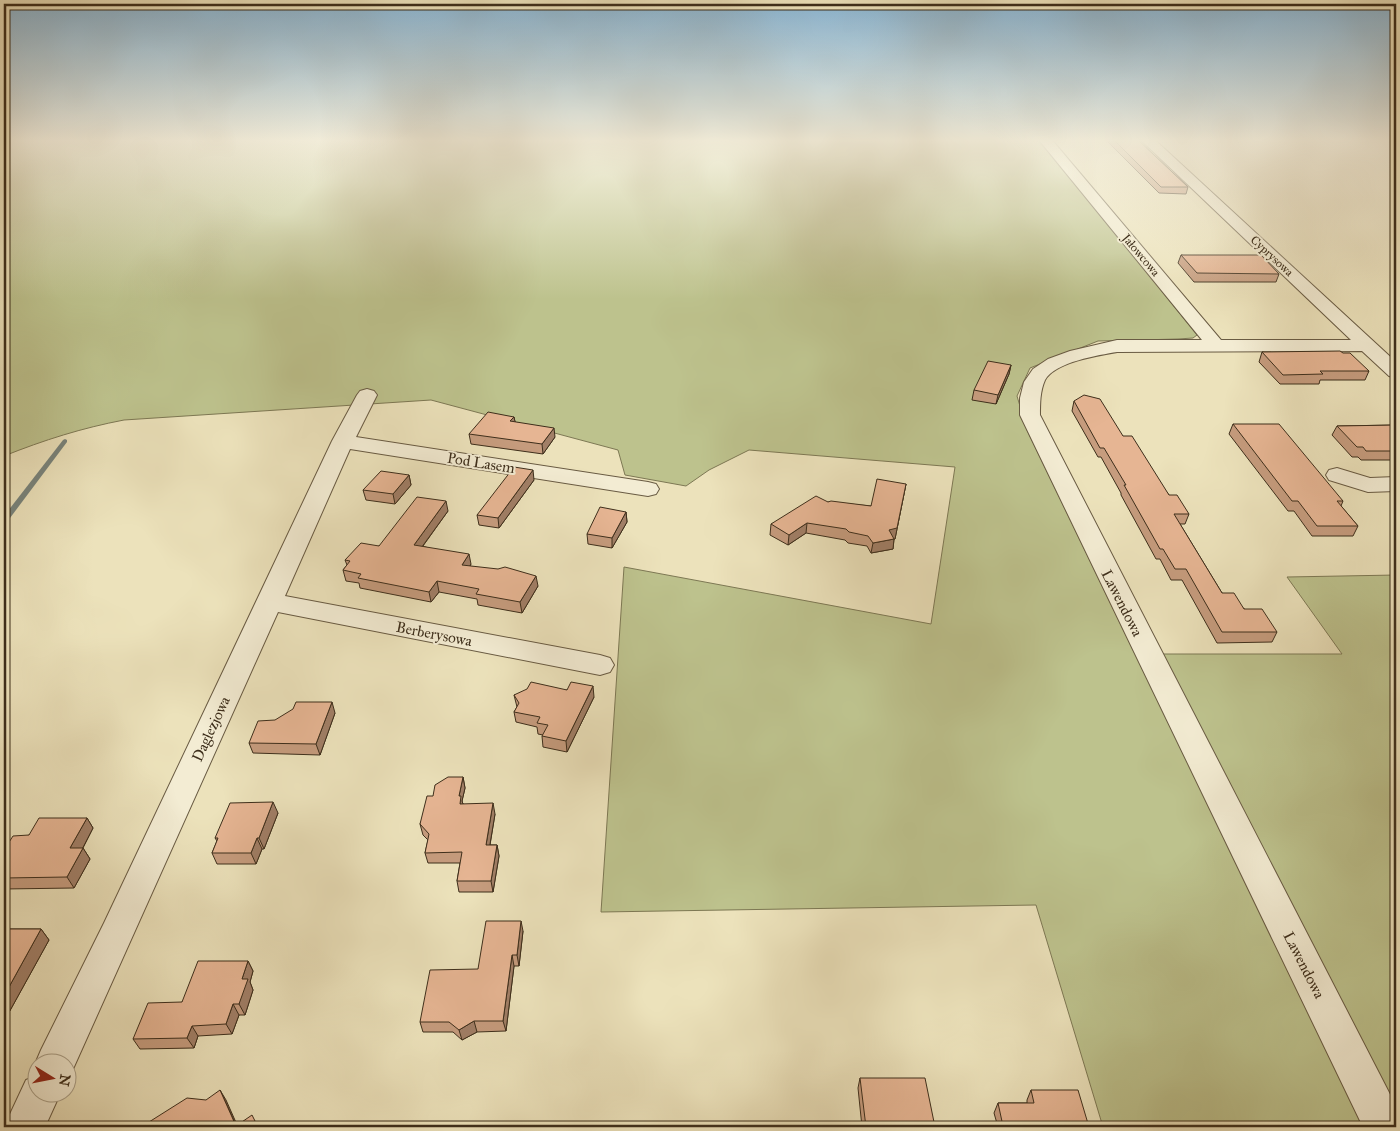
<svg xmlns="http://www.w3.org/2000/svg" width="1400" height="1131" font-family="'IM FELL Great Primer',serif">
  <rect width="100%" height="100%" fill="#ece2bb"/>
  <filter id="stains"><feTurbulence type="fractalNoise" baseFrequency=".004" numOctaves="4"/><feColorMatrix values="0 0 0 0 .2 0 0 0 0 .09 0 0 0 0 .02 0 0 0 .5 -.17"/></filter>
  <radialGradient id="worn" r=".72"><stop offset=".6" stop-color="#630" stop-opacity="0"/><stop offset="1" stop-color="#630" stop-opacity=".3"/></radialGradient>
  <!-- green -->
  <path fill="#bdc28d" stroke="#7d7854" d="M4,140H1041L1197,335L1193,338L1178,339L1098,341L1030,368L1017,396L1027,430L1135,654H1342L1287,577L1396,575V1127H1103L1036,905L601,912L624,567L931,624L955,467L749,450L709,470L686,486L625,475L618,450L431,400L124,420C82,428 44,440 4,456Z"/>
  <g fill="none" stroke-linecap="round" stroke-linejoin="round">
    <!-- stream -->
    <path fill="#77837c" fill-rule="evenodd" d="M65,439L67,440V442L7,522H4V516L63,440Z"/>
    <!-- minor casing -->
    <g stroke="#695b43" stroke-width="2">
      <g id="minor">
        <path d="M1039,140H1052L1221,340H1351L1141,140H1155L1396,362V378L1389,376L1362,351L1117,352C1099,355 1055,362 1045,380C1040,391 1040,404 1040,415L1396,1106V1127H1363L1020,415V398L1024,382L1033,369L1048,359L1070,351L1117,340H1202Z"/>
        <path d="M367,389L374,391L377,395L356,437L648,482L656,484L659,489L656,494L648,496L350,449L285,596L600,655L610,658L614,665L610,672L600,675L278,612L69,1078L68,1079V1064H38V1070L35,1064L41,1050L104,923L332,441L357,395L360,391Z"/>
        <path d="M1337,468L1370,478L1396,477V491L1368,492L1329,480L1326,475L1329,470Z"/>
        <path d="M38,1075V1094H60L45,1127H4L26,1080Z"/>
      </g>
    </g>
    <!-- minor -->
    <use href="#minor" fill="#f3ecd3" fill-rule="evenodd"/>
  </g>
  <!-- wall -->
  <g fill="#c69c7e" stroke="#3d2e1b">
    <path d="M1106,140H1138L1188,187L1186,194L1159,193Z"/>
    <path d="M1181,255L1279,274L1276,282H1194L1178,263Z"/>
    <path d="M1262,352L1369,371L1365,380H1320L1319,384H1280L1259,362Z"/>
    <path d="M1011,365L1009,374L996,404L972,400L974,390Z"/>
    <path d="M1074,401L1123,436L1169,495L1189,514L1185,524H1180L1222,593L1277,632L1272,642L1217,643L1182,580H1171L1160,559H1156L1121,495V493L1101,457H1098L1072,411Z"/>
    <path d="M514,417L515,422L555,437L543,454L471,444L469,434Z"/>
    <path d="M1233,424L1343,501L1341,506L1358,526L1353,536H1312L1294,511H1288L1229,434Z"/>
    <path d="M1396,425V460H1361L1358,457H1352L1332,435L1337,426Z"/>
    <path d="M409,475L411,485L395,504L366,500L363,490Z"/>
    <path d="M534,480L499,528L479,525L477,515Z"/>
    <path d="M906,484L895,539H894L893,549L871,553L867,546L848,543L845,540L806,533L788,545L770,535L771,524L828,502L871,506Z"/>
    <path d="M448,511L423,546L471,564L470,566L538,586L522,613L478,605L477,599L439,592L431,602L360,588L359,583L346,581L343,570L347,565L345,560L379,546Z"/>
    <path d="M626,512L627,522L612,548L588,544L587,534Z"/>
    <path d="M567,690L594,697L567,752L543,747L542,736L543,735L538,734L537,727L516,722L514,712L517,707L514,695Z"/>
    <path d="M335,713L320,755L253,753L249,743Z"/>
    <path d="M463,777L465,788L462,801L463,804L495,814L490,845H497L499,856L493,892H459L457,881L460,863H428L425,853L428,840L423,835L420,824L433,796Z"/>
    <path d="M278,813L264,849H262L256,864H217L212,853L217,841L215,838Z"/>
    <path d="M87,818L93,828L83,848L90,859L74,888L4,889V850L29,835Z"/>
    <path d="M4,929H41L49,940L7,1016H4Z"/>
    <path d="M523,931L519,966H514L506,1031L477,1032L462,1040L453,1032H423L420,1022L478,969Z"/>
    <path d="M248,961L253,971L250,982L253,990L245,1015H239L232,1034L198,1036L194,1048L140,1049L133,1039L182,1002Z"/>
    <path d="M860,1078L935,1127H862L858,1088Z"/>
    <path d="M1031,1090L1089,1127H998L994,1113L998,1103H1027V1100Z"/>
  </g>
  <!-- shaded-wall -->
  <g fill="#a17f67" stroke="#3d2e1b">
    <path d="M1011,365L1009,374L996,404L998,395Z"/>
    <path d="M514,417L516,426L510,421Z"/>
    <path d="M554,428L555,437L543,454L542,444Z"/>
    <path d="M533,470L534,480L499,528L498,518Z"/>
    <path d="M409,475L411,485L395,504L393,494Z"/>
    <path d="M906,484L895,539L887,540L889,530Z"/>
    <path d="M446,501L448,511L416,555L414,545Z"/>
    <path d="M626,512L627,522L612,548V538Z"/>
    <path d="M807,523L806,533L788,545L789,535Z"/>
    <path d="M894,539L893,549L871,553L873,543Z"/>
    <path d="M469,554L471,564L464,575L462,565Z"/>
    <path d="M536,576L538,586L522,613L520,602Z"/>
    <path d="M437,581L439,592L431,602L429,592Z"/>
    <path d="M593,686L594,697L567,752L566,741Z"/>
    <path d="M332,702L335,713L320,755L316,744Z"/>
    <path d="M463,777L465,788L462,801L464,807L460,804L459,796Z"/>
    <path d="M273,802L278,813L264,849L259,838Z"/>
    <path d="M493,803L495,814L488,856L486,845Z"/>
    <path d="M87,818L93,828L77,859L70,848Z"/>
    <path d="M257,838L262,849L256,864L251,853Z"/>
    <path d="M497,845L499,856L493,892L491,881Z"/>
    <path d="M83,848L90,859L74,888L67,877Z"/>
    <path d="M521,921L523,931L519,966L517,955Z"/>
    <path d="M41,929L49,940L7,1016L4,1011V996Z"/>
    <path d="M512,955L514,966L506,1031L503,1021Z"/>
    <path d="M248,961L253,971L250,982L253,990L245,1015L239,1004L242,979Z"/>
    <path d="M233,1004L239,1015L232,1034L226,1024Z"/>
    <path d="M474,1021L477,1032L462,1040L459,1030Z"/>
    <path d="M192,1026L198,1036L194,1048L187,1038Z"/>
    <path d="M220,1090L226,1100L238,1127H237Z"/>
  </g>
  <!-- building -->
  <g fill="#e6b593" stroke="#3d2e1b">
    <path d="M1114,140H1138L1188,187H1161Z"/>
    <path d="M1181,255H1261L1279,274L1197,273Z"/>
    <path d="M1340,351L1343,353H1350L1369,371H1320L1323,374L1283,375L1262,352Z"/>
    <path d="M988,361L1011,365L998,395L974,390Z"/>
    <path d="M1084,395L1100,399L1123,436H1132L1169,495H1177L1189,514H1174L1222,593H1234L1244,609H1262L1277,632H1222L1186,569H1175L1163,549H1160L1124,485H1126L1104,448H1100L1074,401Z"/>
    <path d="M488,412L514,417L510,421L554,428L542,444L469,434Z"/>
    <path d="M1233,424H1279L1343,501H1337L1358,526H1317L1298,501H1292Z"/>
    <path d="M1396,425V451H1366L1363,447H1357L1337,426Z"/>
    <path d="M514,467L533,470L498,518L477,515Z"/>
    <path d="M381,471L409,475L393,494L363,490Z"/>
    <path d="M877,479L906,484L897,528L889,530L894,539L873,543L868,536L849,532L846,529L807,523L789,535L771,524L816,496L828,502L831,501L871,506Z"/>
    <path d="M417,497L446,501L414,545L469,554L462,565L498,569L505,567L536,576L520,602L476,594L479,589L437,581L429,592L358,578L361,574L343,570L350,561L345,560L361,543L379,546Z"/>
    <path d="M600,507L626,512L612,538L587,534Z"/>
    <path d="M531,682L567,690L571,682L593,686L566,741L542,736L548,725L537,723L540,717L514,712L519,703L514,695L527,689Z"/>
    <path d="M296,702H332L316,744L249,743L258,721L275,720L293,709Z"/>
    <path d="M448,777H463L459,796H461L460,804L493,803L486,845H497L491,881H457L462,852L425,853L429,834L420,824L427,796H433L435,785Z"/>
    <path d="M273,802L259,838H257L251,853H212L218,838H215L230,803Z"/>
    <path d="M39,818H87L70,848H83L67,877L4,878V850L13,836L29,835Z"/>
    <path d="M486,921H521L517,955H512L503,1021H474L459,1030L449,1022H420L430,970L478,969Z"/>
    <path d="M4,929H41L4,996Z"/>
    <path d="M198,961H248L242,979H248L239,1004H233L226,1024L192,1026L187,1038L133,1039L148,1003L182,1002Z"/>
    <path d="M860,1078H925L935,1127H866Z"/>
    <path d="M220,1090L236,1126L252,1115L258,1127H151L149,1122L187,1098L206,1100Z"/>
    <path d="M1031,1090H1078L1089,1127H1001L1003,1126L998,1103H1034Z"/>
  </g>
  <!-- sky -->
  <linearGradient id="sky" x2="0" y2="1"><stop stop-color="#8ab7d6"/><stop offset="0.47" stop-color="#f6f2e0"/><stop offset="1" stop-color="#f6f2e0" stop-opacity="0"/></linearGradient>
  <rect width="1400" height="299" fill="url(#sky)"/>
  <g text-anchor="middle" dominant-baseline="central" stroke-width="4" stroke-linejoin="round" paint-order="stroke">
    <!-- far-street labels -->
    <g font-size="12" fill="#3d2e1b" stroke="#f3ecd3">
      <text transform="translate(1141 255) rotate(50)">Jałowcowa</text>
      <text transform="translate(1272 256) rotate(43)">Cyprysowa</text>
    </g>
    <!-- street labels -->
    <g font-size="15" fill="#3d2e1b" stroke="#f3ecd3">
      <text transform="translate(481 463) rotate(9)">Pod Lasem</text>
      <text transform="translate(1122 603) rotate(63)">Lawendowa</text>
      <text transform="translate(434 634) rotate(11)">Berberysowa</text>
      <text transform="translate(211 729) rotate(-65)">Daglezjowa</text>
      <text transform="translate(1304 965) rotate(63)">Lawendowa</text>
    </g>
  </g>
  <!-- margin -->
  <rect width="1400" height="1131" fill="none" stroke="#ece2bb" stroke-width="20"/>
  <rect x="5" y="5" width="1390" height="1121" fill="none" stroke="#3d2e1b" stroke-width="2.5"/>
  <rect x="10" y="10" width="1380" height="1111" fill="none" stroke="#3d2e1b"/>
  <!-- north arrow -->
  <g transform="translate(52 1078) rotate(100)"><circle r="24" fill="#f3ecd3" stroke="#aaa089"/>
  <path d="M0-4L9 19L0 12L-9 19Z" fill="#8f2418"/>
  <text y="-8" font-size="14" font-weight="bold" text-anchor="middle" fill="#3d2e1b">N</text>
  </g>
  <rect width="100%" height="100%" filter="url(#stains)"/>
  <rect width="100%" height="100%" fill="url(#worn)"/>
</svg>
